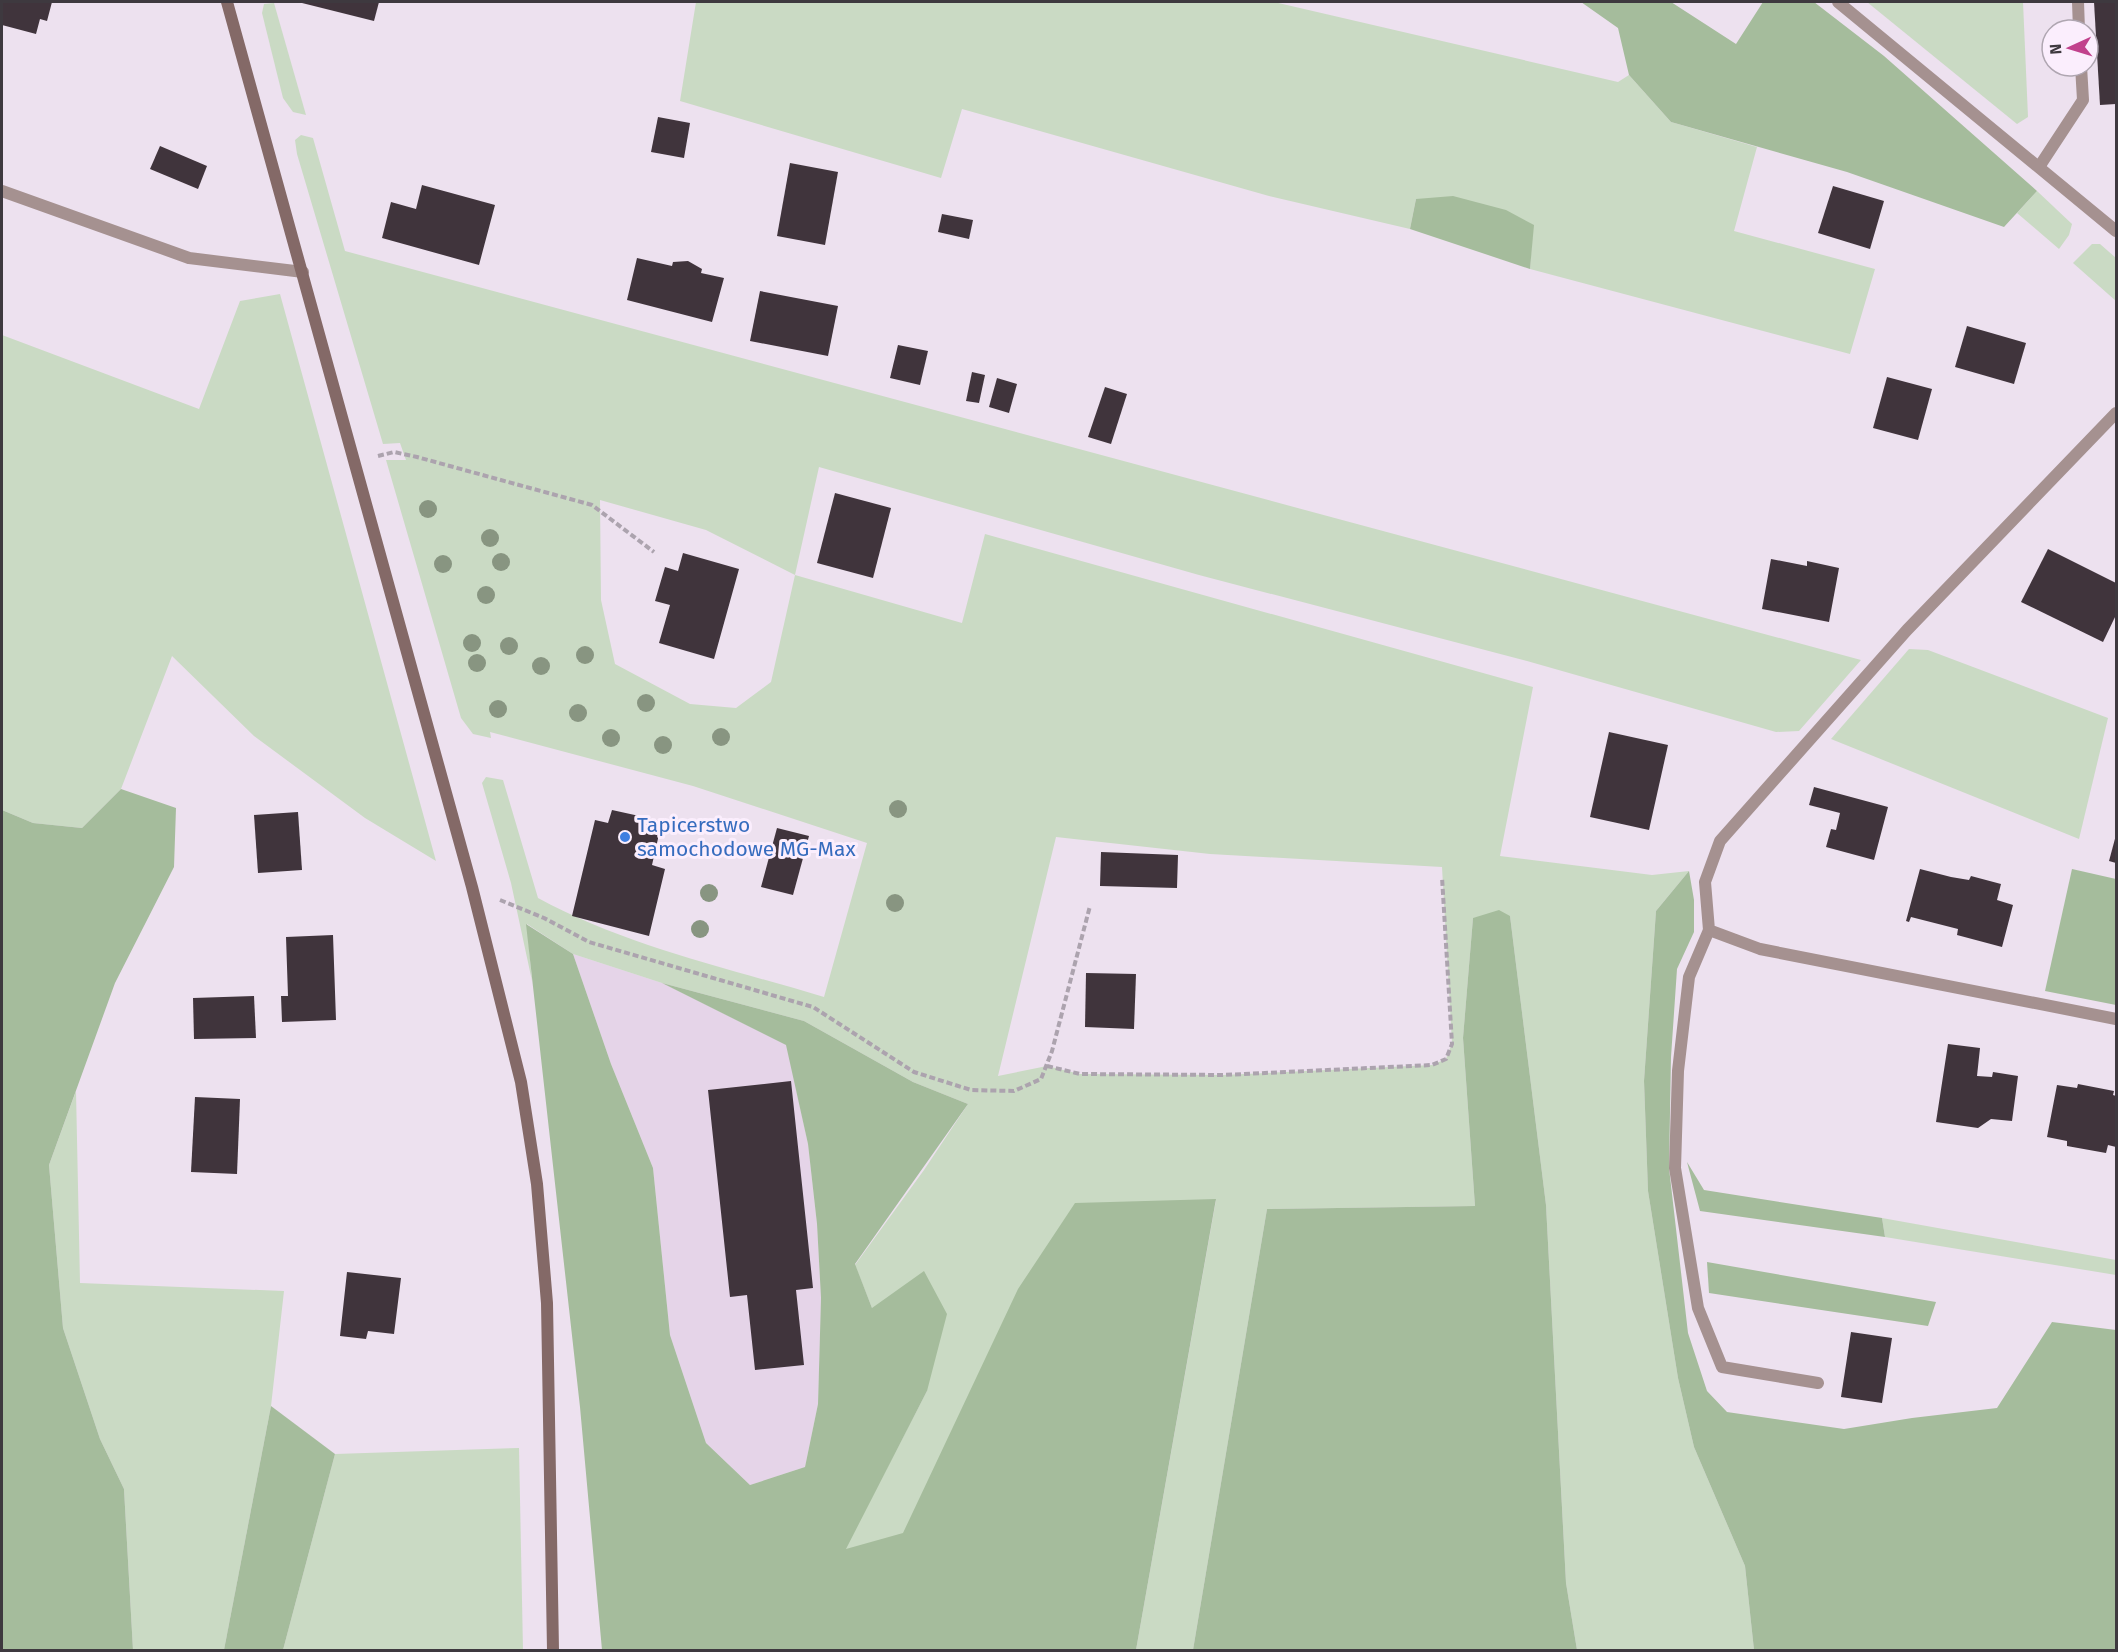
<svg xmlns="http://www.w3.org/2000/svg" width="2118" height="1652" font-family="'Fira Sans',sans-serif">
  <rect width="100%" height="100%" fill="#ede1ef"/>
  <!-- built -->
  <path fill="#e5d4e8" d="M573,954L662,983L787,1045L808,1144L817,1224L821,1298L818,1404L805,1467L750,1485L706,1443L670,1335L653,1168L611,1064Z"/>
  <!-- green -->
  <g fill="#cadac4" fill-rule="evenodd">
    <path d="M696,2H1274L1618,82L1629,75L1671,122L1757,147L1734,231L1875,269L1850,354L1530,269L1533,225L1416,199L1410,229L1269,196L962,109L941,178L680,101Z"/>
    <path d="M1867,2H2023L2028,117L2017,124Z"/>
    <path d="M274,3L306,115L293,112L283,98L262,13L264,4Z"/>
    <path d="M301,135L313,138L345,251L1861,660L1799,731L1776,732L1527,661L1199,575L819,467L795,575L962,623L985,534L1533,687L1500,856L1652,875L1689,871L1656,911L1644,1081L1648,1191L1678,1378L1694,1447L1745,1566L1754,1650H1577L1566,1583L1546,1205L1510,916L1473,918L1463,1038L1475,1206L1267,1209L1193,1650H1136L1216,1200L957,1650L845,1549L927,1391L872,1308L855,1265L924,1170L968,1104L913,1082L804,1021L662,983L573,954L527,924L532,981L511,883L482,783L486,777L503,780L538,898C626,946 728,968 824,997L867,843L693,786L490,732L491,738L473,734L461,718L386,460H406L400,443L383,444L297,154L295,140ZM600,500L706,530L795,575L771,682L736,708L690,704L615,664L601,600ZM1056,837L1210,854L1442,867L1452,1043L1446,1059L1432,1065L1223,1075L1080,1074L1047,1066L998,1076Z"/>
    <path d="M2037,191L2072,224L2069,235L2059,249L2017,213Z"/>
    <path d="M2092,244H2100L2116,258V301L2073,263Z"/>
    <path d="M280,294L436,861L365,818L254,736L172,656L121,789L82,828L33,823L2,810V335L199,409L240,301Z"/>
    <path d="M1909,649L1928,650L2108,718L2079,839L1831,739Z"/>
    <path d="M76,1091L80,1283L284,1291L271,1406L224,1650H133L124,1489L100,1439L63,1328L49,1165Z"/>
    <path d="M1882,1218L2116,1260V1275L1885,1237Z"/>
    <path d="M519,1448L523,1650H283L335,1454Z"/>
  </g>
  <!-- forest -->
  <g fill="#a5bc9c">
    <path d="M1581,2H1671L1736,44L1763,2H1814L1884,56L2037,191L2004,227L1847,172L1671,122L1629,75L1618,28Z"/>
    <path d="M1453,196L1506,210L1534,225L1530,269L1410,229L1416,199Z"/>
    <path d="M121,789L176,808L174,867L115,983L49,1165L63,1328L100,1439L124,1489L133,1650H2V810L33,823L82,828Z"/>
    <path d="M2072,869L2116,879V1005L2045,991Z"/>
    <path d="M1689,871L1694,900V932L1677,969L1671,1057L1669,1168L1688,1333L1707,1391L1727,1412L1844,1429L1912,1418L1997,1408L2052,1322L2116,1330V1650H1754L1745,1566L1694,1447L1678,1378L1648,1191L1644,1081L1656,911Z"/>
    <path d="M1499,910L1510,916L1546,1205L1566,1583L1577,1650H1193L1267,1209L1475,1206L1463,1038L1473,918Z"/>
    <path d="M526,924L573,954L611,1064L653,1168L670,1335L706,1443L750,1485L805,1467L818,1404L821,1298L817,1224L808,1144L786,1045L662,983L804,1021L913,1082L968,1104L855,1264L872,1308L924,1271L947,1314L927,1391L846,1549L903,1533L1018,1289L1075,1203L1216,1199L1136,1650H602L580,1407Z"/>
    <path d="M1687,1162L1704,1190L1882,1218L1885,1237L1700,1211Z"/>
    <path d="M1707,1262L1936,1302L1928,1326L1709,1293Z"/>
    <path d="M271,1406L335,1454L283,1650H224Z"/>
  </g>
  <!-- building -->
  <g fill="#40343c">
    <path d="M2,2H52L47,21L40,19L36,34L2,25Z"/>
    <path d="M298,2H379L374,21Z"/>
    <path d="M2094,2H2116V104L2100,105Z"/>
    <path d="M658,117L690,123L684,158L651,152Z"/>
    <path d="M160,146L207,166L198,189L150,169Z"/>
    <path d="M790,163L838,172L825,245L777,236Z"/>
    <path d="M422,185L495,205L479,265L382,238L391,202L416,209Z"/>
    <path d="M1833,186L1884,201L1870,249L1818,233Z"/>
    <path d="M942,214L973,220L969,239L938,232Z"/>
    <path d="M637,258L672,266L673,262L688,261L702,269L701,273L724,278L712,322L627,300Z"/>
    <path d="M760,291L838,306L828,356L750,341Z"/>
    <path d="M1967,326L2026,343L2014,384L1955,367Z"/>
    <path d="M898,345L928,351L920,385L890,378Z"/>
    <path d="M972,372L985,375L979,403L966,401Z"/>
    <path d="M1887,377L1932,389L1918,440L1873,428Z"/>
    <path d="M997,378L1017,384L1009,413L989,407Z"/>
    <path d="M1105,387L1127,394L1111,444L1088,437Z"/>
    <path d="M835,493L891,508L873,578L817,563Z"/>
    <path d="M2048,549L2116,583V615L2103,642L2021,602Z"/>
    <path d="M683,553L739,569L714,659L659,643L670,605L655,601L665,567L678,571Z"/>
    <path d="M1771,559L1807,566V561L1839,568L1829,622L1762,609Z"/>
    <path d="M1609,732L1668,745L1649,830L1590,817Z"/>
    <path d="M1814,787L1888,807L1874,860L1826,847L1831,829L1836,830L1840,813L1809,805Z"/>
    <path d="M612,810L662,821L652,865L665,869L649,936L572,916L595,820L608,823Z"/>
    <path d="M298,812L302,870L258,873L254,815Z"/>
    <path d="M777,828L809,836L793,895L761,887Z"/>
    <path d="M2116,835V863L2109,861Z"/>
    <path d="M1101,852L1178,855L1177,888L1100,886Z"/>
    <path d="M1920,869L1951,877L1969,880L1971,876L2001,884L1997,900L2013,905L2002,947L1957,935L1958,929L1911,917L1909,922L1906,921Z"/>
    <path d="M333,935L336,1020L282,1022L281,996H288L286,937Z"/>
    <path d="M1086,973L1136,974L1134,1029L1085,1027Z"/>
    <path d="M254,996L256,1038L194,1039L193,998Z"/>
    <path d="M1948,1044L1980,1048L1977,1076L1992,1077L1993,1072L2018,1076L2012,1121L1991,1119L1978,1128L1936,1122Z"/>
    <path d="M791,1081L813,1288L796,1290L804,1365L755,1370L747,1295L730,1297L708,1090Z"/>
    <path d="M2078,1084L2114,1091L2113,1095L2116,1096V1147L2108,1145L2106,1153L2067,1146V1141L2047,1137L2057,1085L2077,1088Z"/>
    <path d="M195,1097L240,1099L237,1174L191,1172Z"/>
    <path d="M347,1272L401,1278L394,1334L368,1331L366,1339L340,1336Z"/>
    <path d="M1851,1332L1892,1338L1882,1403L1841,1397Z"/>
  </g>
  <g fill="none" stroke-linecap="round" stroke-linejoin="round">
    <!-- path -->
    <g stroke="#aca3ae" stroke-width="4" stroke-dasharray="6 3" stroke-linecap="butt">
      <path d="M378,456L394,452L417,457L592,505L654,552"/>
      <path d="M500,900L544,918L589,942L813,1007L914,1072L971,1090L1014,1091L1041,1079L1052,1051L1090,906"/>
      <path d="M1047,1066L1080,1074L1223,1075L1432,1065L1446,1059L1452,1044L1442,877"/>
    </g>
    <!-- service -->
    <g stroke="#a59190" stroke-width="12">
      <path d="M2078,2L2079,30"/>
      <path d="M2039,167L2083,100L2081,66"/>
      <path d="M2,191L189,258L303,272"/>
      <path d="M1709,930L1689,977L1678,1071L1675,1168L1698,1308L1722,1367L1818,1383"/>
    </g>
    <!-- minor -->
    <path stroke="#a59190" stroke-width="12" d="M2116,413L1907,630L1720,841L1705,882L1709,930L1760,949L2116,1019"/>
    <!-- tertiary -->
    <path stroke="#a59190" stroke-width="12" d="M1838,2L2116,231"/>
    <!-- secondary -->
    <path stroke="#846967" stroke-width="12" d="M227,2L472,887L521,1082L537,1184L547,1303L553,1650"/>
  </g>
  <!-- trees -->
  <g fill="#889581">
    <circle cx="428" cy="509" r="9"/>
    <circle cx="490" cy="538" r="9"/>
    <circle cx="501" cy="562" r="9"/>
    <circle cx="443" cy="564" r="9"/>
    <circle cx="486" cy="595" r="9"/>
    <circle cx="472" cy="643" r="9"/>
    <circle cx="509" cy="646" r="9"/>
    <circle cx="585" cy="655" r="9"/>
    <circle cx="477" cy="663" r="9"/>
    <circle cx="541" cy="666" r="9"/>
    <circle cx="646" cy="703" r="9"/>
    <circle cx="498" cy="709" r="9"/>
    <circle cx="578" cy="713" r="9"/>
    <circle cx="721" cy="737" r="9"/>
    <circle cx="611" cy="738" r="9"/>
    <circle cx="663" cy="745" r="9"/>
    <circle cx="898" cy="809" r="9"/>
    <circle cx="709" cy="893" r="9"/>
    <circle cx="895" cy="903" r="9"/>
    <circle cx="700" cy="929" r="9"/>
  </g>
  <!-- markers -->
  <circle fill="#3f7fe0" stroke="#fbeefd" stroke-width="2" cx="625" cy="837" r="6"/>
  <g text-anchor="middle" dominant-baseline="central" stroke-width="6" stroke-linejoin="round" paint-order="stroke">
    <!-- shop labels -->
    <g font-size="21" fill="#366cbe" stroke="#fbeefd" text-anchor="start">
      <text x="637" y="825">Tapicerstwo<tspan x="637" dy="24">samochodowe MG-Max</tspan></text>
    </g>
  </g>
  <!-- border -->
  <rect width="2118" height="1652" fill="none" stroke="#3e393f" stroke-width="6"/>
  <!-- north arrow -->
  <g transform="translate(2070 48) rotate(266)"><circle r="28" fill="#fbeefd" stroke="#afa6b1" stroke-width="1.5"/>
  <path d="M0-4.5L10 22L0 15L-10 22Z" fill="#c1418c"/>
  <text y="-9" font-size="16" font-weight="bold" text-anchor="middle" fill="#3e393f">N</text>
  </g>
</svg>
